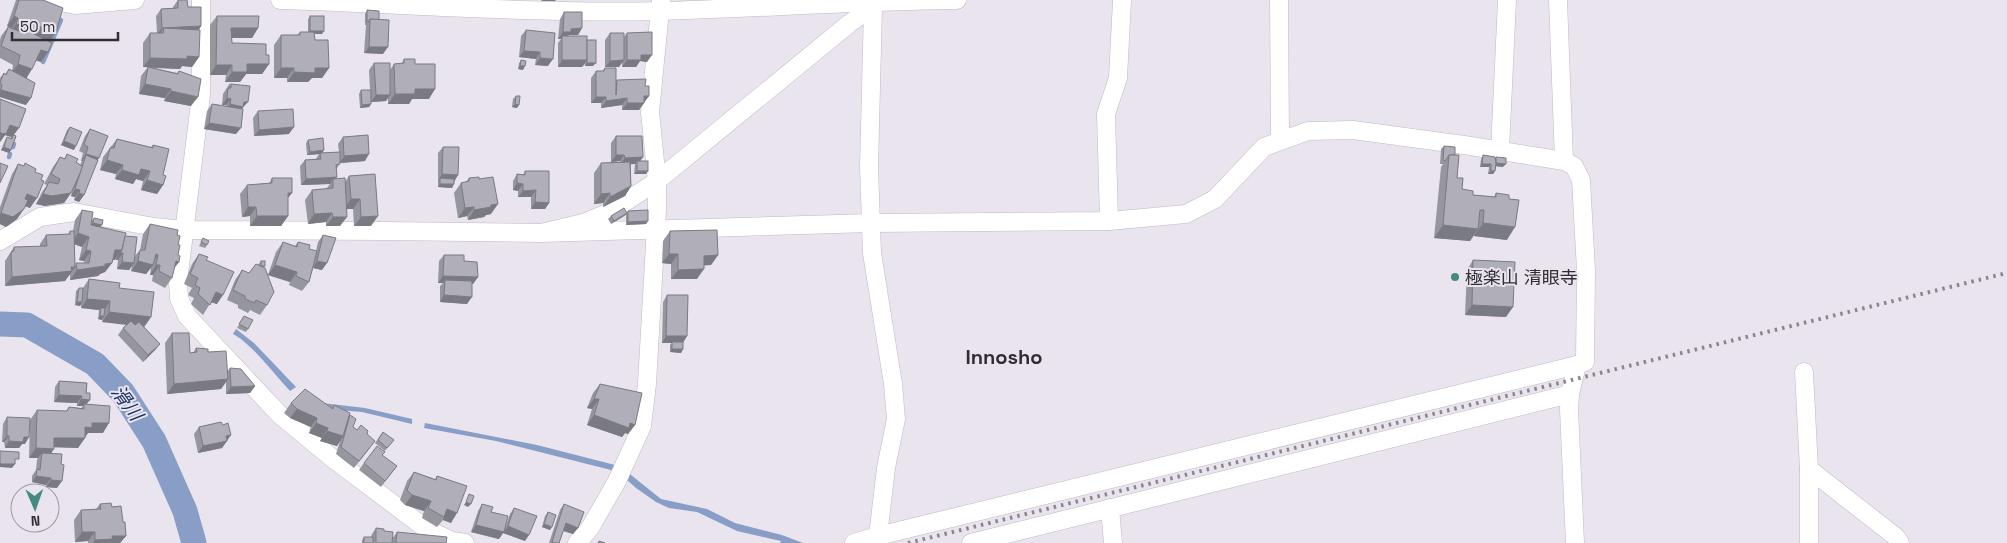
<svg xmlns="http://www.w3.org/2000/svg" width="2007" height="543" font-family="'Space Grotesk','Noto Sans JP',sans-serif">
  <rect width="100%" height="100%" fill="#eae4ee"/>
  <!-- water -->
  <g fill="#889ec7">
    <path d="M236,329L254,343L296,387L290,391C275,375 251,343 233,334Z"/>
    <path d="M322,403L365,408L412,419V424L362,412L325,409Z"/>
    <path d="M425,423L537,445L615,465L631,475L661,499L707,509L735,523L782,535L803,543H780L781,541L737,531L697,512L669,508L656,502L636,488L627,480L611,470L496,441L424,428Z"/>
  </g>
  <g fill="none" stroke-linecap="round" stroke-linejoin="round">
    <!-- stream -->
    <g stroke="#889ec7" stroke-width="4.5">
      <path d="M43,62L61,20"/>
      <path d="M13,147L14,144"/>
      <path d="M9,157L10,154"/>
    </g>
    <!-- river -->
    <path stroke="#889ec7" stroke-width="25" d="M0,324L27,325L95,364L123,393L154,441L185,511L194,543"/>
    <!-- minor casing -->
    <g stroke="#bfb9c3" stroke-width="19">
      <g id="minor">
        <path d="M51,0L75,5L135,0"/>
        <path d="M201,0V95L178,282L179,298L187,316L280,415L332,458L425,528L452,541L465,543"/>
        <path d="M280,0C407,4 535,14 662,11C760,8 858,1 957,0"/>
        <path d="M1279,0L1280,141"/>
        <path d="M1558,0L1564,161L1574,166L1581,180L1586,270L1585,362L1577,365L1570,394L1569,409L1575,543"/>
        <path d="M1500,150L1507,0"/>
        <path d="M1109,221L1106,114L1118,78L1122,0"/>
        <path d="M541,233L871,223L1109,221L1186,214L1215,199L1264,147L1308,131L1353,130L1464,145L1564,161"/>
        <path d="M0,241L40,217L74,212L154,227L184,230L383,231L541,233L583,223L610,212L657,181L850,23L881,1"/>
        <path d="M1804,372L1809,469V543"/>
        <path d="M1809,469L1896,537L1900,543"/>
        <path d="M1110,508L1113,543"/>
        <path d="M878,536L1577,365"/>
        <path d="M577,543L590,528L617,481L642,426L647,384L657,209V181L650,112L661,0"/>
        <path d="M854,543L878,536L886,468L896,419L893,384L872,253L869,167L873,7"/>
        <path d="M971,543L1570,394"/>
      </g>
    </g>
    <!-- minor -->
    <use href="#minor" stroke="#fff" stroke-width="18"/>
    <!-- rail -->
    <path stroke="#8b868d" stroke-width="4" stroke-dasharray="2.5 5" stroke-linecap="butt" d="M908,543L2007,273"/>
  </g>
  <!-- wall -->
  <g fill="#96969f" fill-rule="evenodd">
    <path d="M16,0H43L50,41L41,62L36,60L26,78V105L0,97V78L4,73L5,74L9,69L12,71L13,65L0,58V40L1,36L8,27L12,28L7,26Z"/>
    <path d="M178,0L188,7L201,26L199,30V57L192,67L182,66L180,69L153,68L177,73L179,71L191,106L164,101L165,98L139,94L141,76L148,67H143V43L150,33H157L156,16L161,9L173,8V7Z"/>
    <path d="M367,10L379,20L383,54L364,53L366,25H365V14Z"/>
    <path d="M564,12L582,28L578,35H569L568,36L587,40L593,66H585V64L582,67H558V43L561,39H558L560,19Z"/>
    <path d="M217,16L258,28L252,38H232V43L266,55L269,64L262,74H246L240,82H225L226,75H210V25Z"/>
    <path d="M310,16L322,34H314L315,40L329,68L322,78H312L308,82H287V78H274V45L281,35H297L300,32H308V19Z"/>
    <path d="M526,30L548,66L535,65L536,59L519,57L521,36Z"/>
    <path d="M610,33L624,37L627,33L647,62L640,61L636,67H622V62L619,67H605V40Z"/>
    <path d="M404,59L415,64L429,99H412L409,104H388V98L386,101L371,102V104L369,107L360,108L359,94L361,90H370L369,70L374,63L390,70L394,64L402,63Z"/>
    <path d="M521,60L523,70L518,69L519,63Z"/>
    <path d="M605,68L616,82L617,80L645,86L649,96L639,110H622V105L601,108V103H591V78L596,71H602Z"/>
    <path d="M230,83L243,108L242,109L236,134L204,129L207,111L212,104L226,106V105H222L223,94Z"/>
    <path d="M516,96L517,108L512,107L513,99Z"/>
    <path d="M0,99L14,135L11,150L9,153L1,150L5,140L7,137L11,138V137L5,135L0,142Z"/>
    <path d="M258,111L289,134L254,136L253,118Z"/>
    <path d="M70,127L74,150L61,145L67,130Z"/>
    <path d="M90,129L97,160L84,195L79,202L74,200L75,197L71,196L72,191L64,203L45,206L36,204L42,192L47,185L44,184L53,167L60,157L64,159L67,154L80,165L82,161H81L83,153L79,151L85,136Z"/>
    <path d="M616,136L643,157L640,161L648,171L646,174H634L635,164H631V186L625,196L603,207V203L594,204V173L601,163L620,162V161L611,162V143Z"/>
    <path d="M343,137L365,161L340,163L336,170L337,177L335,179L345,182L349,176L375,174L371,226H354L353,209H347L340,226H326V222L308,224L305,200L312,190L326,189L330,184L301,185L300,166L305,160L316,159L319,154L307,155L306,143L308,140L322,153L339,152L338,144Z"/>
    <path d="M117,139L151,147L153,145L163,175V185L157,194L141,190L143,181L136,179L133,184L115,179L116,174L100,170L103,157Z"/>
    <path d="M1444,146L1455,155L1457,178L1462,189L1473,195L1494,197L1496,193L1507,240L1474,236V235L1470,241L1434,238L1441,167L1443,164H1440L1441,149Z"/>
    <path d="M443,147L458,175L454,181L452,188L438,187V153Z"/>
    <path d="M1483,155L1495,158L1496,157L1503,167L1496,166L1495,171L1493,174H1488L1489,167H1480L1481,159Z"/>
    <path d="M18,164L35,172L30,208L25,206L17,219L6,227L0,224V207L12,174Z"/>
    <path d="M525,171L549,203L545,209H531V197H518V191L513,190V181L517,174L523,175Z"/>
    <path d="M272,178L288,199V216L281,226H250V216L242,217L240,194L247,185L269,183Z"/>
    <path d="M469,178L479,179L491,214L486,215L484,217L468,220L467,216L458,218L454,193L461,183L466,182Z"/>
    <path d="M82,210L91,221L94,218L100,227L125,236L134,257L140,250L143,234L150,224L177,235L178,255L179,262L174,268L172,278L165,288L152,281L153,275H150L151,268L146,274L131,271L132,266L129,270L117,269L118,260H116V258L115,260H112V263L105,272L100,274L98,276L70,280V274L65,281L5,286V261L14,247H40V244L46,235L68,234L70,231H73L75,220ZM74,244L82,247L79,260L84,261V263H76L75,266Z"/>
    <path d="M628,211L646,224L626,225V215L624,216L611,224L608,219L611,216L627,213Z"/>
    <path d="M670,231L718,255L711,265H704L697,279H671V264L662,263L663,241Z"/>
    <path d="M323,235L322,270L313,268L309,282L302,291L289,285L290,282L268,275L276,252L283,242L295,246L298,242L309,249L316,251L318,242Z"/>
    <path d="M203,238L207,245L205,248L199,246Z"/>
    <path d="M199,254L206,260L217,304L211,302L203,315L191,304L194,298L188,295L192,288L184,284L192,264Z"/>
    <path d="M444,255L464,261L478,277L473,284H472L467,304L440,302V286L443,283H438L439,261Z"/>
    <path d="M1473,260L1506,317L1465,315L1467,270Z"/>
    <path d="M261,261L265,266L264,267L267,305L260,315L250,310L248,313L238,308V305L227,300L235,280L242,270L249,273L258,265Z"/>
    <path d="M89,279L119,288L151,317L144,327L143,326L160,344L155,350L143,362L118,335L123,328L127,324L102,322L103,319L102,320L98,319L99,310L81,308V304L80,306L75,305L76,291L79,288H83Z"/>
    <path d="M667,295L687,336L683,342V349L681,353L670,352V345L672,343H662L663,302Z"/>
    <path d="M244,316L248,329L246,332L237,328Z"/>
    <path d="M172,333L190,353H193L196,348L208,352L227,372L230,368L255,386L250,393L226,394V382L221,389L167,394L165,343Z"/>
    <path d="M59,381L87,383L86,404L103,433H88L78,448L54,447L51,454L57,488L46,487V485L32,482V476L36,470L37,460L38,458H29L30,420L37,410L66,411L69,407L81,408L83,406H77V403L54,402L55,387Z"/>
    <path d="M600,384L635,425L628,434L625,433L622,437L587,425L592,409L587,408L593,393Z"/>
    <path d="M291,403L332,408L334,405L349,418L350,415L353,427L357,430L367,434L370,448L354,468L336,454L340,441L337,446L320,441L322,438L309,433L311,427L290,418L284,413Z"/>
    <path d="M7,417L25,444H22L19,448H5L4,442H2L3,424Z"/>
    <path d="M199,427L227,441L222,448L198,453L194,434Z"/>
    <path d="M383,432L391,443L385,451L375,443Z"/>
    <path d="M382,455L397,466L381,487L359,470L364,463Z"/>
    <path d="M414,472L435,479L437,476L451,523L443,520L437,527L422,518L424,511L405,505L400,500L407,481Z"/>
    <path d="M100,504L112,507L123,522L126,536L120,543H88V541L75,542L74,520L81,510L96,509Z"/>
    <path d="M482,504L491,512L505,528L510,514L514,508L525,541L503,533L499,539L471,532L478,511Z"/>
    <path d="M564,504L578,528L573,534L563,531L559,543H549L560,510Z"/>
    <path d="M548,512L550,530L542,527L545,516Z"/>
    <path d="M376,528L384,531L392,539L397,532L446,543H362V540L364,537H371L372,534Z"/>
  </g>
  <!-- shaded-wall -->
  <g fill="#7a7a82">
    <path d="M542,0H556L555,1H541Z"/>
    <path d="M14,16L18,18L12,28L7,26Z"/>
    <path d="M16,24L38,26L56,32L49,42L27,34L28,31L24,38L9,34Z"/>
    <path d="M201,26L196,33H163L164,28L159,34H157L162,28Z"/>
    <path d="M231,28H258L252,38H224Z"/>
    <path d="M582,28L578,35H569L567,38L562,36L561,39H558L563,32L571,29Z"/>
    <path d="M310,31H324L322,34H308Z"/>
    <path d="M369,47H388L383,54L364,53Z"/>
    <path d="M41,50L48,52L41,62L34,60Z"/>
    <path d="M524,51L540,52L536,59L519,57Z"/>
    <path d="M641,55H652L647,62L640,61L636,67H622L627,60Z"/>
    <path d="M187,56L199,57L192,67L182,66L180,69L143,67L150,58Z"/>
    <path d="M540,58L553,59L548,66L535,65Z"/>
    <path d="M562,60H587L582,67H558Z"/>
    <path d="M624,60L619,67H605L610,61Z"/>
    <path d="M587,63H596L593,66H585Z"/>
    <path d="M18,64L32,69L26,79L11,74Z"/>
    <path d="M247,64H269L262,74H246L240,82H225L232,72Z"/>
    <path d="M216,65H232L226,75H210Z"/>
    <path d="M520,66H525L523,70L518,69Z"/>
    <path d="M281,68H294L287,78H274Z"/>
    <path d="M315,68H329L322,78H312L308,82H287L294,72Z"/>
    <path d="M145,84L171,89L165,98L139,94Z"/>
    <path d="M415,89H435L429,99H412L409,104H388L395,94Z"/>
    <path d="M1,90L31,98L26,105L0,97V91Z"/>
    <path d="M171,91L198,97L191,106L164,101Z"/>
    <path d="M376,95H390L386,101L371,102Z"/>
    <path d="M644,96H649L644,102Z"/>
    <path d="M596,97H606L601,103H591Z"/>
    <path d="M227,98L231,99L226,105H222Z"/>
    <path d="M627,98L622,105L601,108L606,101Z"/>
    <path d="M244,102H248L238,113L225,111L230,104Z"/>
    <path d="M627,103H644L639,110H622Z"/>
    <path d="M371,104L369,107L360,108L362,105Z"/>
    <path d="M515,104L519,105L517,108L512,107Z"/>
    <path d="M209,123L241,128L236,134L204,129Z"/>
    <path d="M10,125L19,128L13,136V135L11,137L5,135L0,142V133Z"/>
    <path d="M294,127L289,134L254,136L259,130Z"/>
    <path d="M64,141L76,146L74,150L61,145Z"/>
    <path d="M4,147L11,150L9,153L1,150Z"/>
    <path d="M324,150L322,154L307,155L310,152Z"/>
    <path d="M86,154L99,158L94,165L86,155L82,161H81Z"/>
    <path d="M369,154L365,161L340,163L344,156Z"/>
    <path d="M616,155H624L620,161L611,162Z"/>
    <path d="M643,157L638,164L637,161L635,164L620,165L625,158Z"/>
    <path d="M107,160L123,165L116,174L100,170Z"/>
    <path d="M1496,163L1506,164L1503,167L1494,166Z"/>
    <path d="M1482,164H1491L1489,167H1480Z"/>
    <path d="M141,169L150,171L143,181L136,179L133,184L115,179L122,170Z"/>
    <path d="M637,171H648L646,174H634Z"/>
    <path d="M1491,171H1495L1493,174H1488Z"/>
    <path d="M442,174L458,175L454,182L440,178L438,181Z"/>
    <path d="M337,177L333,183V179L330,184L301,185L306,179Z"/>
    <path d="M147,180L163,185L157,194L141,190Z"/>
    <path d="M517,183L523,184L518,191L513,190Z"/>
    <path d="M440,184H454L452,188L438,187Z"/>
    <path d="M631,186L625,196L603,207L610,197Z"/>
    <path d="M75,189L80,190L75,197L71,196Z"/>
    <path d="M536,190L531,197H518L523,191Z"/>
    <path d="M71,193L64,203L45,206L36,204L43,194Z"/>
    <path d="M79,193L84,195L79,202L74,200Z"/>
    <path d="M288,193H292L285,202Z"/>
    <path d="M610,193L603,203L594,204L601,194Z"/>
    <path d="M27,194L37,198L30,208L20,204Z"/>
    <path d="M351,199H360L353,209H344Z"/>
    <path d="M535,202L549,203L545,209H531Z"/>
    <path d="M498,204L491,214L486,215L484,217L468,220L474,210L491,205Z"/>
    <path d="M248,207H256L250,216L242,217Z"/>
    <path d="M474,207L467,216L458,218L465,208Z"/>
    <path d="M24,209L17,219L6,227L0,224V214L1,213Z"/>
    <path d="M332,213L326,222L308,224L314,214Z"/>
    <path d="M627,213L624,216L611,224L614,221Z"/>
    <path d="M257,216H288L281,226H250Z"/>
    <path d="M378,216L371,226H354L361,217Z"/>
    <path d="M333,217H347L340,226H326Z"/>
    <path d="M648,221L646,224L626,225L628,222Z"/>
    <path d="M93,223L102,225L99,228L90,226Z"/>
    <path d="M1483,223L1515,227L1507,240L1474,236Z"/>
    <path d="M1443,225L1478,229L1470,241L1434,238Z"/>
    <path d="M78,233L89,237L82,247L71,243Z"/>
    <path d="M86,250L91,251L84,261L79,260Z"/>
    <path d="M115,250H122L115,260H108Z"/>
    <path d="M120,253H123L118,260H116Z"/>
    <path d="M156,254L158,255L152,264L153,265L146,274L131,271L138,261Z"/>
    <path d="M669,254H678L671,264L662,263Z"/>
    <path d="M718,255L711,265L697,266L704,256Z"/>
    <path d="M176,261L179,262L172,271Z"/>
    <path d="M317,261L327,263L322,270L313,268Z"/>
    <path d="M122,262L134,263L129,270L117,269Z"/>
    <path d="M112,263L105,272L100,274L98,276L70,280L77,270Z"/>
    <path d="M156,265H160L153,275H150Z"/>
    <path d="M275,265L297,272L290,282L268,275Z"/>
    <path d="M71,267H75L65,281L5,286L12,277Z"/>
    <path d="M704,269L697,279H671L678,270Z"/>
    <path d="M443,276L478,277L473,284L445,283V280L443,283H438Z"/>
    <path d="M216,292L223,295L217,304L210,302Z"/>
    <path d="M444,295L472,297L467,304L440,302Z"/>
    <path d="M87,299L110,301L104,311L101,308L99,310L81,308Z"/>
    <path d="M77,302H82L80,306L75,305Z"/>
    <path d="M1472,305L1513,307L1506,317L1465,315Z"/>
    <path d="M109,312L151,317L144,327L102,322Z"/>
    <path d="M100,316H104L102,320L98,319Z"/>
    <path d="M666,336H687L683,343H662Z"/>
    <path d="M160,344L155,350L143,362L148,355Z"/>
    <path d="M672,349H683L681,353L670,352Z"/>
    <path d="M228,379L221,389L167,394L174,384Z"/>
    <path d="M255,386L250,393L226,394L231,387Z"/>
    <path d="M59,395L82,396L77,403L54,402Z"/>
    <path d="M81,399L90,400L85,406L84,404L83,406H77Z"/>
    <path d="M594,399H599L592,409L587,408Z"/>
    <path d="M297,409L317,418L311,427L290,418Z"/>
    <path d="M594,415L630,423L635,425L628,434L625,433L622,437L587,425Z"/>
    <path d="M92,423H109L103,433H88L85,437V427Z"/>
    <path d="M316,423L328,428L322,438L309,433Z"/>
    <path d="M327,431L343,436L337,446L320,441Z"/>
    <path d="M231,435L222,448L198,453L203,446L226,436Z"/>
    <path d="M7,436H9L4,442H2Z"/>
    <path d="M24,437H29L25,444H22L19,448H5L9,441Z"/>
    <path d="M54,438H85L78,448L47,447Z"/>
    <path d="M36,448L54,449L47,459L42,453L38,458H29Z"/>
    <path d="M0,464H15L12,468L0,467Z"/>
    <path d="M36,476L51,478L46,485L32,482Z"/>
    <path d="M51,480L62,481L57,488L46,487Z"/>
    <path d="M412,495L431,501L424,511L405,505Z"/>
    <path d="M466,502L471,504L468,507L464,505Z"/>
    <path d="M447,509L457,513L451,523L443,520Z"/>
    <path d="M566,523L578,528L573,534L561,530Z"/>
    <path d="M544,524L552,527L550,530L542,527Z"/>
    <path d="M476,525L504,532L508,526L529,535L525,541L503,533L499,539L471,532Z"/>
    <path d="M82,532H95L88,541L75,542Z"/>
    <path d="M112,536H126L120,543H93L95,540Z"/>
  </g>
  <!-- building -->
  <g fill="#afaeb9" stroke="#7a7a82">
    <path d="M19,0H43L63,8L56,32L38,26L37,30L16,24L18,18L14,16Z"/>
    <path d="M178,0H187L188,7H201V26L162,28L161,9L178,8Z"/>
    <path d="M367,10L379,11V20L370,19L368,22H367Z"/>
    <path d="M564,12H582V28L571,29V32H563Z"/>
    <path d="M217,16H259L258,28H231L232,43L266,44V55H269V64H247V72H232V65H216Z"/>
    <rect x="310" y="16" width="14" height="15"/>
    <path d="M370,19L389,20L388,47H369Z"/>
    <path d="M8,27L27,34L28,31L52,43L48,52L41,50L32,69L18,64L20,55L1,46Z"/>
    <path d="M164,28L200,30L199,57L187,56V59L150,58V33H163Z"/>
    <path d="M526,30L555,33L553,59L540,58V52L524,51Z"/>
    <path d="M300,32H314L315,40H328L329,68H315V73L294,72V68H281V35H300Z"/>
    <path d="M652,32V55H641V60H627V33Z"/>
    <path d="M610,33H624V60L610,61Z"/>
    <rect x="562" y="36" width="25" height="24"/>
    <rect x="587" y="40" width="9" height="23"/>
    <path d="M404,59H415V64H435V89H415V94H395L394,64L404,63Z"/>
    <path d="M521,60L526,61L525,66H520Z"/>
    <path d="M374,63H390V95H376Z"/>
    <path d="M148,67L178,74L179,71L201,79L198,97L171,91V89L145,84Z"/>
    <path d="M605,68H616V95L617,80L646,79L645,86H649V96H644V103H627V98L606,101V97H596V71H604Z"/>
    <path d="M9,69L35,83L31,98L1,90L2,85L0,82L4,73L6,75Z"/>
    <path d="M231,84L250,86L248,102H244L243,107L230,104L231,99L227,98L228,88H231Z"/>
    <path d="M361,90H371V104L362,105Z"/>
    <path d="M516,96H520L519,105L515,104Z"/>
    <path d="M0,99L26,109L19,128L10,125L6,134L0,133Z"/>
    <path d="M212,104L243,109L241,128L209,123Z"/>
    <path d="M293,109L294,127L259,130L258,111Z"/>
    <path d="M70,127L82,132L76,146L64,141Z"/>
    <path d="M90,129L108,136L99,158L86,154L88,147L84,144Z"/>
    <path d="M13,135L16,136L11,150L4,147L7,137L12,139Z"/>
    <path d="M368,135L369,154L344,156L343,137Z"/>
    <path d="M616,136H642L643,157L625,158L624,155H616Z"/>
    <path d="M323,138L324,150L310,152L308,140Z"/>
    <path d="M117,139L153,148V145L169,149L163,175L166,176L163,185L147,180L150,171L141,169L139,175L122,170L123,165L107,160L110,148H114Z"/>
    <path d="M1444,146L1455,147V155H1449L1445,161L1443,160Z"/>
    <path d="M443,147H459L458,175L442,174Z"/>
    <path d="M340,152V164L336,165L337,177L306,179L305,160L321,159L320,153Z"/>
    <path d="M67,154L78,159L76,162L83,167L71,193L52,196L43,194L49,182L58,184L60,179L51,174L60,157L65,159Z"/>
    <path d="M86,155L98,160L84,195L79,193L80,190L75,189Z"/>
    <path d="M1449,155H1459L1457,178H1463L1462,189L1473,191V195L1496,197V193L1509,195V199L1519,200L1515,227L1483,223L1484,210H1480L1478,229L1443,225Z"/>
    <path d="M1483,155L1495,157L1496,163V157L1506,158V164L1496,163L1495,171H1491V164H1482Z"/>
    <rect x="637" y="161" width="11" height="10"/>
    <path d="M630,162L631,186L610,197V193L601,194V163Z"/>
    <path d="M0,163L8,166L0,183Z"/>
    <path d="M25,163L36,169L35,172L43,175L41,180L44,181L37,198L27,194L25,199L28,200L24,209L13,217L1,213L18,164L24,166Z"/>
    <path d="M525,171H549V203L535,202L536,190L523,191V184L517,183V174L525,175Z"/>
    <path d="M375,174L378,216L361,217L360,199H351L349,176Z"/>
    <path d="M479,177V179L493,177L498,204L491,205V207L474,210V207L465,208L461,183L469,181V178Z"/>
    <path d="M272,178H292V193H288V216H257L256,207H248L247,185L272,183Z"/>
    <path d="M345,178L347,217H333L332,213L314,214L312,190L333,188V179Z"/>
    <path d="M440,178L454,179V184H440Z"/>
    <path d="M624,208L627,213L614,221L611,216Z"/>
    <path d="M82,210L93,212L91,225L126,233L122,250H115L112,263L105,264V266L77,270L76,263H89L91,251L86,250L89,237L78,233Z"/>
    <path d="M648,210V221L628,222V211Z"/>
    <path d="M94,218L103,220L102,225L93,223Z"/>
    <path d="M150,224L178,230L177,235L180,236L178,245H180L178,255L180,256L179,262L176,261L172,278L159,271L160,265H156L158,255L156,254L153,265L138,261L140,250H145Z"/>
    <path d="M717,230L718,255L704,256V269L678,270V254H669L670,231Z"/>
    <path d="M70,231H74L75,267H71L72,271L12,277L11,252L14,251V247L47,246L46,235L70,234Z"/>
    <path d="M323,235L336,238L327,263L317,261Z"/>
    <path d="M125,236L137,237L134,263L122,262L123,253H120L122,250Z"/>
    <path d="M203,238L209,241L207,245L201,242Z"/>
    <path d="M283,242L297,247L298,242L310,245L309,249L317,251L309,282L296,276L297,272L275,265Z"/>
    <path d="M199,254L208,257L206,260L234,272L223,295L216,292L210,305L198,294L200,288L195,285L198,278L190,274Z"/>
    <path d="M444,255H464V261L477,262L478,277L443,276Z"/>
    <path d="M1473,260L1515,262L1513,307L1472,305Z"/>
    <rect x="261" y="261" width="4" height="5"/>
    <path d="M256,264L265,268L274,292L267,305L256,300L255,303L245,299V296L233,290L242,270L249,273Z"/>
    <path d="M89,279L120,283L119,288L154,292L151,317L109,312L110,301L87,299Z"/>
    <path d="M445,280L472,281V297L444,295Z"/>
    <path d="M79,288H83L82,302H77Z"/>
    <path d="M667,295H688L687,336H666Z"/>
    <path d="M101,308H105L104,316H100Z"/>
    <path d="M244,316L253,320L248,329L239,324Z"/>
    <path d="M131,321L135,325L139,322L160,344L148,355L123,328Z"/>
    <path d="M172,333H189L190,353L197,352L196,348L208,349V352L226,351L228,379L174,384Z"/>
    <rect x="672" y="342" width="11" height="7"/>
    <path d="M230,368L241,369L255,386L231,387Z"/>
    <path d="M59,381L87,383L86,393H90V400L81,399L82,396L59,395Z"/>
    <path d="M600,384L642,393L635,425L630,423L629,428L594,415L599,399H594Z"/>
    <path d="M305,389L333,409L334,405L350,413L343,436L327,431L328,428L316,423L317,418L297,409L291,403Z"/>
    <path d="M84,404L110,406L109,423H92V428L85,427V438H54V449L36,448L37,410L67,411L69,407L84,409Z"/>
    <path d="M350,415L356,419L353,427L357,430L361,425L368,431L367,434L375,441L359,461L341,447Z"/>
    <path d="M7,417L30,418L29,437H24L23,442L9,441V436H7Z"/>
    <path d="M221,422L223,425L228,423L231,435L226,436L227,441L203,446L199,427Z"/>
    <path d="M383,432L394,440L387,448L378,440Z"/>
    <path d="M377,446L385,452L382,455L397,466L385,481L364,463Z"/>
    <path d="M0,451L19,452V459H15V464H0Z"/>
    <path d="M42,453L62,454L61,464L64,465L62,481L51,480V478L36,476L37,469L40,470Z"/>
    <path d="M414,472L436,480L437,476L467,486L457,513L447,509L444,517L428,508L431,501L412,495L407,490Z"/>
    <path d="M469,494L474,496L471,504L466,502Z"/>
    <path d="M111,503L112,507L121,506L123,522H125L126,536H112L113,539L95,540V532H82L81,510L101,509L100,504Z"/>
    <path d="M482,504L493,507L491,512L508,516L504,532L476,525Z"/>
    <path d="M564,504L584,512L578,528L566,523L559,543H556L552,542Z"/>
    <path d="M514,508L537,516L529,535L508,526Z"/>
    <path d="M548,512L556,515L552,527L544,524Z"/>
    <path d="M376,528L384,529V531L393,532L392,543H376Z"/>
    <path d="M397,532L447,537L446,543H396Z"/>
    <rect x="364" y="537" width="9" height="6"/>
    <path d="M599,541L605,543H598Z"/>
  </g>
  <!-- markers -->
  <circle fill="#448a82" stroke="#eae4ee" stroke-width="2" cx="1455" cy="277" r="5"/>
  <g text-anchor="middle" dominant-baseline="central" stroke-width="4" stroke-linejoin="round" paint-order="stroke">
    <!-- poi labels -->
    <g font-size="18" fill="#312e32" stroke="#eae4ee" text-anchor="start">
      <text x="1465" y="277">極楽山 清眼寺</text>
    </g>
    <!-- water labels -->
    <g font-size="19" font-style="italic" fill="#193265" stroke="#eae4ee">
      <text transform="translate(127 403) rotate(54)">滑川</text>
    </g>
    <!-- quarter labels -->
    <g font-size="20" font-weight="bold" fill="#312e32" stroke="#eae4ee">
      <text x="1004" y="357">Innosho</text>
    </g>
  </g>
  <!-- north arrow -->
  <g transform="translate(35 508) rotate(178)"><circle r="24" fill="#eae4ee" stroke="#a09ba3"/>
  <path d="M0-4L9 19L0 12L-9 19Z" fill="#448a82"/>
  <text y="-8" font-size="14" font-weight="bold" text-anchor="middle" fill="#312e32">N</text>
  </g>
  <!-- scale -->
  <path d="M12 32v8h106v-8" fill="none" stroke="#312e32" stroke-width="2.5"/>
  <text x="20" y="32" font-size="15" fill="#312e32" stroke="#eae4ee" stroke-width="4" paint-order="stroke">50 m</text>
</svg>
